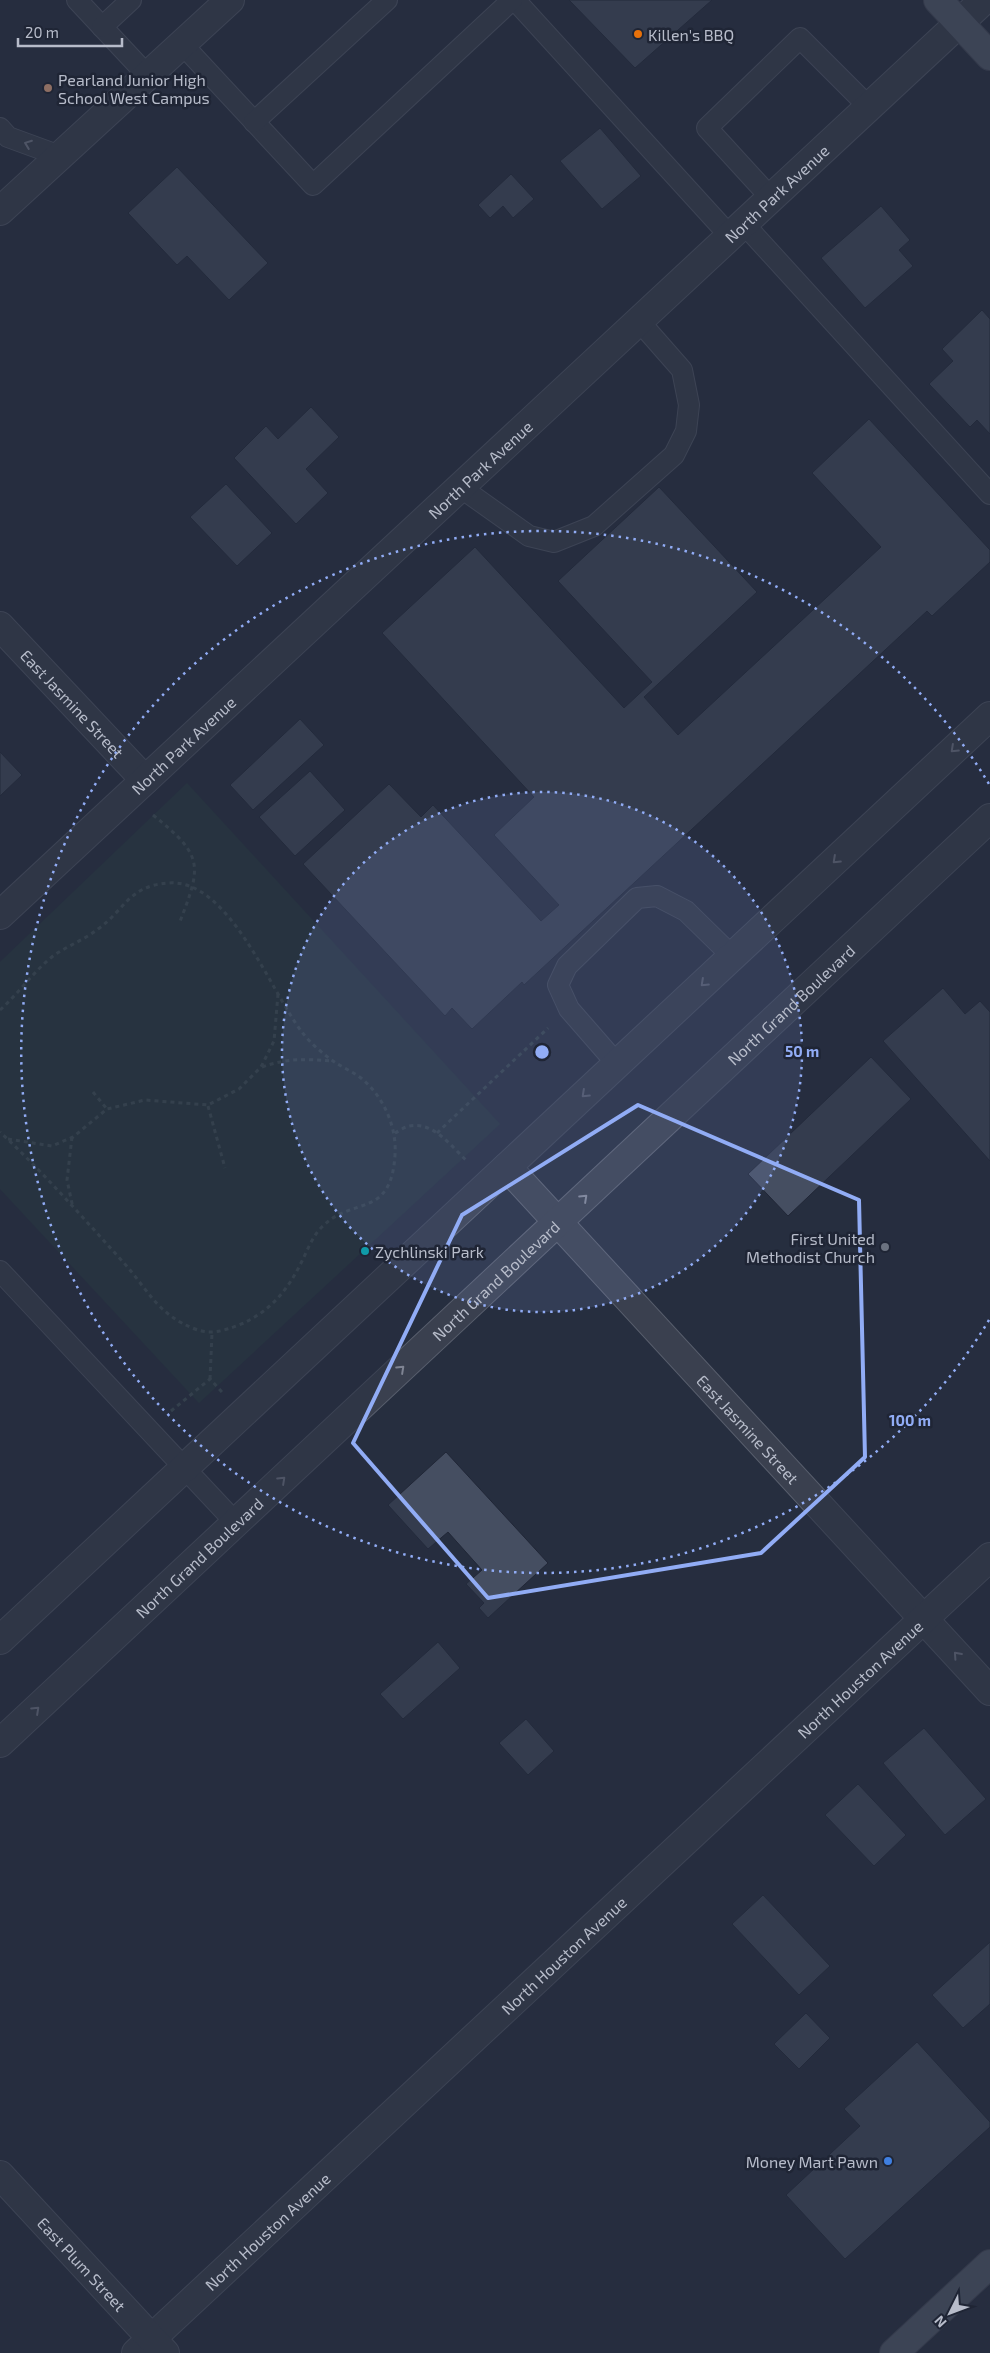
<svg xmlns="http://www.w3.org/2000/svg" width="990" height="2353" font-family="'Exo 2',sans-serif">
  <rect width="100%" height="100%" fill="#262e3f"/>
  <!-- park -->
  <path fill="#283b40" d="M187,783L500,1124L199,1403L0,1189V962Z"/>
  <!-- building -->
  <g fill="#454e61" stroke="#212737">
    <path d="M569,0H712L635,68Z"/>
    <path d="M600,128L641,176L602,209L560,161Z"/>
    <path d="M177,167L268,263L229,300L187,256L177,265L128,213Z"/>
    <path d="M511,174L534,199L513,218L503,206L490,218L478,205Z"/>
    <path d="M881,206L910,240L899,250L913,266L865,308L821,258Z"/>
    <path d="M982,310L990,319V434L977,420L970,427L929,384L953,361L942,349Z"/>
    <path d="M311,407L339,437L306,469L328,493L296,524L234,458L266,426L278,439Z"/>
    <path d="M869,419L990,550V562L932,616L927,611L524,985L522,982L472,1029L452,1008L445,1016L303,864L389,784L421,817L433,805L541,921L559,905L494,835L534,797L382,633L475,547L624,708L652,682L558,581L659,487L757,592L644,697L678,735L881,547L812,473Z"/>
    <path d="M226,484L272,533L237,566L190,517Z"/>
    <path d="M300,719L324,745L253,810L230,785Z"/>
    <path d="M0,752L22,775L0,796Z"/>
    <path d="M310,771L345,810L295,856L259,817Z"/>
    <path d="M943,988L965,1014L980,1001L990,1012V1161L883,1041Z"/>
    <path d="M871,1057L911,1099L788,1216L748,1174Z"/>
    <path d="M446,1452L548,1563L488,1618L479,1608L484,1603L466,1584L482,1570L448,1532L428,1549L388,1505Z"/>
    <path d="M438,1642L460,1668L403,1719L380,1694Z"/>
    <path d="M526,1719L554,1751L528,1775L499,1743Z"/>
    <path d="M924,1728L986,1799L945,1835L883,1763Z"/>
    <path d="M858,1784L906,1835L874,1866L825,1815Z"/>
    <path d="M763,1895L830,1966L799,1995L732,1924Z"/>
    <path d="M990,1942V2004L963,2028L932,1995Z"/>
    <path d="M806,2013L830,2038L799,2069L774,2044Z"/>
    <path d="M917,2042L990,2122V2127L845,2259L786,2195L860,2126L844,2109Z"/>
  </g>
  <g fill="none" stroke-linecap="round" stroke-linejoin="round">
    <!-- service casing -->
    <g stroke="#585e6d" stroke-width="22">
      <g id="service">
        <path d="M77,0L148,76"/>
        <path d="M515,0L730,236"/>
        <path d="M102,27L131,0"/>
        <path d="M182,44L313,185L512,0"/>
        <path d="M254,122L387,0"/>
        <path d="M0,128L8,137L60,156"/>
        <path d="M771,198L707,128L800,38L869,107"/>
        <path d="M744,224L990,494"/>
        <path d="M460,487L529,536L554,542L594,526L674,455L686,431L689,405L682,370L639,321"/>
        <path d="M617,1064L569,1009L558,985L567,966L637,898L657,896L686,911L732,956"/>
        <path d="M0,1271L236,1523"/>
      </g>
    </g>
    <!-- minor casing -->
    <g stroke="#585e6d" stroke-width="30">
      <g id="minor">
        <path d="M0,211L230,0"/>
        <path id="s1" d="M0,626L145,780"/>
        <path id="s2" d="M0,915L984,0"/>
        <path id="s3" d="M507,1167L990,1691"/>
        <path d="M0,1640L990,716"/>
        <path id="s4" d="M0,1743L990,818"/>
        <path id="s5" d="M136,2353L990,1557"/>
      </g>
    </g>
    <!-- tertiary casing -->
    <g stroke="#585e6d" stroke-width="30">
      <g id="tertiary">
        <path id="s6" d="M0,2175L165,2353"/>
      </g>
    </g>
    <!-- primary casing -->
    <g stroke="#444959" stroke-width="30">
      <g id="primary">
        <path d="M938,0L990,56"/>
        <path d="M894,2353L990,2264"/>
      </g>
    </g>
    <!-- path -->
    <g stroke="#46585d" stroke-width="3" stroke-dasharray="4 4" stroke-linecap="butt">
      <path d="M153,815C204,856 202,865 179,924"/>
      <path d="M0,1010C19,993 33,972 53,956C67,946 84,940 98,929C125,910 128,886 168,883C229,878 270,991 302,1032C310,1043 324,1055 336,1063C344,1068 353,1072 361,1078C383,1096 397,1126 395,1155C391,1219 353,1196 323,1226C313,1235 308,1249 302,1261C288,1290 270,1312 239,1325C223,1331 211,1335 195,1329C158,1315 148,1290 124,1263C84,1219 44,1173 0,1132"/>
      <path d="M262,1067C288,1058 304,1059 332,1061"/>
      <path d="M93,1092L107,1109"/>
      <path d="M208,1106L225,1168"/>
      <path d="M395,1133C399,1131 404,1127 409,1126C433,1121 451,1146 466,1160"/>
      <path d="M437,1133L548,1028"/>
      <path d="M72,1137L67,1180L73,1208"/>
      <path d="M8,1139L52,1146L73,1137L107,1109L145,1100L208,1105L239,1089L261,1067L274,1041L278,994"/>
      <path d="M210,1379L212,1333"/>
      <path d="M171,1411L210,1379L222,1392"/>
    </g>
    <!-- service -->
    <use href="#service" stroke="#3a404f" stroke-width="20"/>
    <!-- minor -->
    <use href="#minor" stroke="#3a404f" stroke-width="28"/>
    <!-- tertiary -->
    <use href="#tertiary" stroke="#3a404f" stroke-width="28"/>
    <!-- primary -->
    <use href="#primary" stroke="#585f6f" stroke-width="28"/>
  </g>
  <!-- one-way arrows -->
  <defs><path id="oneway-chevron" d="M-2-3.5L2.5 0L-2 3.5" fill="none" stroke-width="1.6" stroke-linecap="round" stroke-linejoin="round" transform="scale(1.25)"/></defs>
  <g stroke="#7f8493">
    <use href="#oneway-chevron" transform="translate(28 144) rotate(-159)"/>
    <use href="#oneway-chevron" transform="translate(954 749) rotate(137)"/>
    <use href="#oneway-chevron" transform="translate(836 860) rotate(137)"/>
    <use href="#oneway-chevron" transform="translate(704 983) rotate(137)"/>
    <use href="#oneway-chevron" transform="translate(585 1094) rotate(137)"/>
    <use href="#oneway-chevron" transform="translate(584 1198) rotate(-43)"/>
    <use href="#oneway-chevron" transform="translate(401 1369) rotate(-43)"/>
    <use href="#oneway-chevron" transform="translate(282 1480) rotate(-43)"/>
    <use href="#oneway-chevron" transform="translate(957 1655) rotate(-132)"/>
    <use href="#oneway-chevron" transform="translate(36 1710) rotate(-43)"/>
  </g>
  <!-- marked area -->
  <path d="M0 0H990V2353H0ZM638,1105L859,1200L865,1457L761,1553L488,1598L353,1443L462,1215Z" fill="#262e3f" fill-opacity=".55" fill-rule="evenodd"/>
  <path fill="none" stroke="#91acf5" stroke-width="4" stroke-linejoin="round" d="M638,1105L859,1200L865,1457L761,1553L488,1598L353,1443L462,1215Z"/>
  <!-- distance rings -->
  <circle cx="542" cy="1052" r="260" fill="#91acf5" fill-opacity=".12"/>
  <g fill="none" stroke="#91acf5" stroke-width="2.5" stroke-dasharray="2.5 5">
    <circle cx="542" cy="1052" r="260"/>
    <path d="M989 1320A521 521 0 1 1 989 784"/>
  </g>
  <!-- markers -->
  <circle fill="#e8710a" stroke="#1f2535" stroke-width="2" cx="638" cy="34" r="5"/>
  <circle fill="#8d6e63" stroke="#1f2535" stroke-width="2" cx="48" cy="88" r="5"/>
  <circle fill="#6b7280" stroke="#1f2535" stroke-width="2" cx="885" cy="1247" r="5"/>
  <circle fill="#0f9aa8" stroke="#1f2535" stroke-width="2" cx="365" cy="1251" r="5"/>
  <circle fill="#3f7fe0" stroke="#1f2535" stroke-width="2" cx="888" cy="2161" r="5"/>
  <g text-anchor="middle" dominant-baseline="central" stroke-width="5" stroke-linejoin="round" paint-order="stroke">
    <!-- poi labels -->
    <g font-size="16" fill="#b7bcca" stroke="#1f2535" text-anchor="start">
      <text x="648" y="34">Killen's BBQ</text>
      <text x="58" y="79">Pearland Junior High<tspan x="58" dy="18">School West Campus</tspan></text>
      <text x="875" y="1238" text-anchor="end">First United<tspan x="875" dy="18">Methodist Church</tspan></text>
      <text x="375" y="1251">Zychlinski Park</text>
      <text x="878" y="2161" text-anchor="end">Money Mart Pawn</text>
    </g>
    <!-- street labels -->
    <g font-size="16" fill="#b7bcca" stroke="#1f2535">
      <text stroke="none"><textPath href="#s2" startOffset="1060">North Park Avenue</textPath></text>
      <text stroke="none"><textPath href="#s2" startOffset="655">North Park Avenue</textPath></text>
      <text stroke="none"><textPath href="#s1" startOffset="106">East Jasmine Street</textPath></text>
      <text stroke="none"><textPath href="#s2" startOffset="250">North Park Avenue</textPath></text>
      <text stroke="none"><textPath href="#s4" startOffset="1082">North Grand Boulevard</textPath></text>
      <text stroke="none"><textPath href="#s4" startOffset="678">North Grand Boulevard</textPath></text>
      <text stroke="none"><textPath href="#s3" startOffset="356">East Jasmine Street</textPath></text>
      <text stroke="none"><textPath href="#s4" startOffset="272">North Grand Boulevard</textPath></text>
      <text stroke="none"><textPath href="#s5" startOffset="989">North Houston Avenue</textPath></text>
      <text stroke="none"><textPath href="#s5" startOffset="584">North Houston Avenue</textPath></text>
      <text stroke="none"><textPath href="#s5" startOffset="179">North Houston Avenue</textPath></text>
      <text stroke="none"><textPath href="#s6" startOffset="121">East Plum Street</textPath></text>
    </g>
  </g>
  <circle cx="542" cy="1052" r="8" fill="#91acf5" stroke="#1f2535" stroke-width="2.5"/>
  <g font-size="15" text-anchor="middle" font-weight="bold" fill="#91acf5" stroke="#1f2535" stroke-width="5" stroke-linejoin="round" paint-order="stroke">
    <text x="802" y="1057">50 m</text>
    <text x="910" y="1426">100 m</text>
  </g>
  <!-- north arrow -->
  <g transform="translate(950 2313) rotate(228)" stroke="#1f2535" stroke-width="4" paint-order="stroke">
  <path d="M0-4L9 19L0 12L-9 19Z" fill="#b7bcca"/>
  <text y="-8" font-size="14" font-weight="bold" text-anchor="middle" fill="#b7bcca">N</text>
  </g>
  <!-- scale -->
  <path d="M18 38v8h104v-8" fill="none" stroke="#b7bcca" stroke-width="2.5"/>
  <text x="25" y="38" font-size="15" fill="#b7bcca" stroke="#1f2535" stroke-width="4" paint-order="stroke">20 m</text>
</svg>
